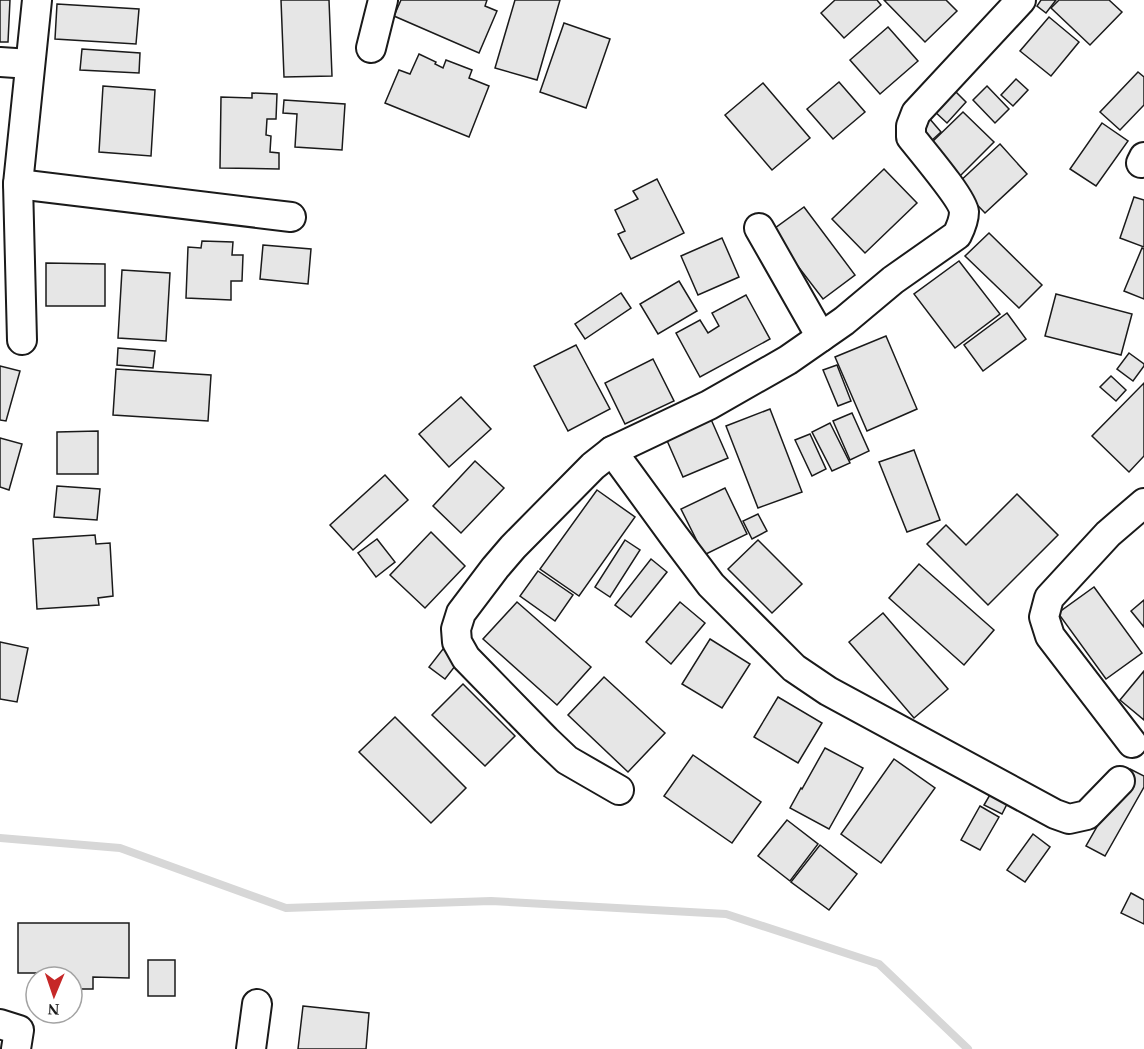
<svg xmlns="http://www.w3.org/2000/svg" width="1144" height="1049" font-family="'Times New Roman',serif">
  <rect width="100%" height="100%" fill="#fff"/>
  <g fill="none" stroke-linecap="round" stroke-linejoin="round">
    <!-- stream -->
    <path stroke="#d7d7d7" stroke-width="8" d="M0,838L120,848L286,908L491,901L726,914L879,964L968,1049"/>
  </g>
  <!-- building -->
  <g fill="#e6e6e6" stroke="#1a1a1a" stroke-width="1.5">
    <path d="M0,0H10L8,42H0Z"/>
    <path d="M281,0H329L332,76L284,77Z"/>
    <path d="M401,0H487L485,6L497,11L479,53L394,16Z"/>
    <path d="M515,0H560L537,80L495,68Z"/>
    <path d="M835,0H877L881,5L844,38L821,13Z"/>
    <path d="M884,0H946L957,11L925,42Z"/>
    <path d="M1041,0H1056L1046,13L1037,6Z"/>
    <path d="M1059,0H1109L1122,12L1090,45L1051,8Z"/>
    <path d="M57,4L139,9L136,44L55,39Z"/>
    <path d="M1049,17L1079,42L1051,76L1020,51Z"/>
    <path d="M564,23L610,39L586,108L540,92Z"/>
    <path d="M888,27L918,61L880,94L850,60Z"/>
    <path d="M82,49L140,53L139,73L80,70Z"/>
    <path d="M419,54L436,62L435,64L443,68L446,60L472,70L469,78L489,86L469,137L385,103L399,70L410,74Z"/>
    <path d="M1138,72L1144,77V105L1120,130L1100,112Z"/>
    <path d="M1016,79L1028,90L1013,106L1001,95Z"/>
    <path d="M839,82L865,112L833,139L807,109Z"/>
    <path d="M763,83L810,138L772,170L725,115Z"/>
    <path d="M103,86L155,90L151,156L99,152Z"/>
    <path d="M987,86L1009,109L995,123L973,100Z"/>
    <path d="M953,89L966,102L947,123L933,110Z"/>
    <path d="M252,93L277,94L276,119H267L266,135L271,136L270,152L279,153V169L220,168L221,97L252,98Z"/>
    <path d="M284,100L345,104L342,150L295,147L297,114L283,113Z"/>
    <path d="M963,112L994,142L960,176L929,145Z"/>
    <path d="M929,118L941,132L930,142L918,128Z"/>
    <path d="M1102,123L1128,141L1096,186L1070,169Z"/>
    <path d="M1000,144L1027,174L985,213L957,184Z"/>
    <path d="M884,169L917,203L865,253L832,219Z"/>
    <path d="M657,179L684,233L631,259L618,234L625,231L615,210L638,199L633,191Z"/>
    <path d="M1134,197L1144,200V247L1120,238Z"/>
    <path d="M804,207L855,275L823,299L771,231Z"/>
    <path d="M989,233L1042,285L1019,308L965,256Z"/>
    <path d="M722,238L739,277L698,295L681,256Z"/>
    <path d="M202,241L233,242L232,255H243L242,281H231V300L186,298L188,247L201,248Z"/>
    <path d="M263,245L311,249L308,284L260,279Z"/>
    <path d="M1142,248L1144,249V299L1124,291Z"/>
    <path d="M959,261L1000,314L955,348L914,294Z"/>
    <path d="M46,263L105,264V306H46Z"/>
    <path d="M122,270L170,273L166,341L118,338Z"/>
    <path d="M679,281L697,311L658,334L640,304Z"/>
    <path d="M621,293L631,308L585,339L575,324Z"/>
    <path d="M1056,294L1132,314L1121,355L1045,336Z"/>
    <path d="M746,295L770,339L700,377L676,333L700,320L708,333L719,326L712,313Z"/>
    <path d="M1007,313L1026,339L983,371L964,345Z"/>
    <path d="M886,336L917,409L867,431L835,357Z"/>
    <path d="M576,345L610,409L568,431L534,366Z"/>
    <path d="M118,348L155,351L153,368L117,365Z"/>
    <path d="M1129,353L1144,364V366L1133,381L1117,369Z"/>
    <path d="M653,359L674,401L625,424L605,383Z"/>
    <path d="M837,365L851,401L838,406L823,370Z"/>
    <path d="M0,366L20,371L6,421L0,420Z"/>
    <path d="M116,369L211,375L208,421L113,415Z"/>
    <path d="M1111,376L1126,390L1116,401L1100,387Z"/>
    <path d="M1144,383V456L1129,472L1092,436Z"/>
    <path d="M461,397L491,429L449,467L419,434Z"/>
    <path d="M770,409L802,492L758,508L726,426Z"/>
    <path d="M852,413L869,451L850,460L833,421Z"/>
    <path d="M710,417L728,458L683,477L665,436Z"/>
    <path d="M830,423L850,463L832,471L812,432Z"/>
    <path d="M98,431V474H57V432Z"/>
    <path d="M810,434L826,469L812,476L795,440Z"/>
    <path d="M0,438L22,444L9,490L0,487Z"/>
    <path d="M914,450L940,520L907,532L879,462Z"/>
    <path d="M475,461L504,488L461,533L433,506Z"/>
    <path d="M385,475L408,500L353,550L330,525Z"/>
    <path d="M57,486L100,489L97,520L54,517Z"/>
    <path d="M725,488L747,534L704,555L681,509Z"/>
    <path d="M597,490L635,517L579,596L540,569Z"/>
    <path d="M1017,494L1058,535L988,605L927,544L946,525L966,545Z"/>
    <path d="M758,514L767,531L752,539L743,521Z"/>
    <path d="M431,532L465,566L425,608L390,575Z"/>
    <path d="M95,535L96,544L110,543L113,596L98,598L99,605L37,609L33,539Z"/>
    <path d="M377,539L395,562L376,577L358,553Z"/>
    <path d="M625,540L640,550L610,597L595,587Z"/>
    <path d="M758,540L802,584L772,613L728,569Z"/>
    <path d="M651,559L667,572L631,617L615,605Z"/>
    <path d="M919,564L994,630L964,665L889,598Z"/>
    <path d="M538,571L573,595L555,621L520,596Z"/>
    <path d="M1094,587L1142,653L1106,679L1058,613Z"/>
    <path d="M1144,600V627L1131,611Z"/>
    <path d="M517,602L591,667L557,705L483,639Z"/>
    <path d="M680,602L705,623L671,664L646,642Z"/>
    <path d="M883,613L948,689L914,718L849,642Z"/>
    <path d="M710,639L750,664L722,708L682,684Z"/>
    <path d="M0,642L28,648L17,702L0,699Z"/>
    <path d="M443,649L459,661L445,679L429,667Z"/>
    <path d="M1144,671V720L1120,700Z"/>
    <path d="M604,677L665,733L628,772L568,715Z"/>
    <path d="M463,684L515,736L485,766L432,715Z"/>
    <path d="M778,697L822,723L798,763L754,737Z"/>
    <path d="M395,717L466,788L431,823L359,752Z"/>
    <path d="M825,748L863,768L829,829L790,808L801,788L802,789Z"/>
    <path d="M693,755L761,802L732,843L664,796Z"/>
    <path d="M894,759L935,788L881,863L841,834Z"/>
    <path d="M1130,769L1144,776V787L1105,856L1086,846Z"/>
    <path d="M991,793L1008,802L1002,814L984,805Z"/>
    <path d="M980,806L999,817L980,850L961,840Z"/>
    <path d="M787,820L818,844L790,881L758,856Z"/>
    <path d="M1033,834L1050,847L1025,882L1007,870Z"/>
    <path d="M820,845L857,874L829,910L791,882Z"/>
    <path d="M1131,893L1144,900V924L1121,913Z"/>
    <path d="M18,923H129V978L93,977V989H72V977H47L48,973H18Z"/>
    <rect x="148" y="960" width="27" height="36"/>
    <path d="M303,1006L369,1013L366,1049H298Z"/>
  </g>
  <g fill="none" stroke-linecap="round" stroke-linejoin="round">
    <!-- minor casing -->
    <g stroke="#1a1a1a" stroke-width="32">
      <g id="minor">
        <path d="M371,48L383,0"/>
        <path d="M0,62L30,64"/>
        <path d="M1141,163L1144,157"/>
        <path d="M18,184L291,217"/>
        <path d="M759,228L821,337"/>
        <path d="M22,340L18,184L37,0"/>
        <path d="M612,451L674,536L711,585L794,668L828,691L1055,814L1069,819L1087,815L1120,781"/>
        <path d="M1132,743L1050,636L1044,617L1049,598L1108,534L1144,503"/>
        <path d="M619,790L567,760L546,740L466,658L457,642L456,629L461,613L495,568L513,547L593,466L612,451L709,405L788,360L844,321L893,280L957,235C961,227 964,220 964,212C963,199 921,150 911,137V126L916,113L1021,0"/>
        <path d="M0,1024L19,1030L16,1049"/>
        <path d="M251,1049L257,1004"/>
      </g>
    </g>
    <!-- minor -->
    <use href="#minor" stroke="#fff" stroke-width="28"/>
  </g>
  <!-- north arrow -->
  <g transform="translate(54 995) rotate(182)"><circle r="28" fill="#ffffff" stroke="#a3a3a3" stroke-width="1.5"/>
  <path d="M0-4.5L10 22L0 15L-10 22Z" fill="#c62828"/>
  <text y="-9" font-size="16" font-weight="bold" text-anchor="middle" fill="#1a1a1a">N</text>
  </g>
</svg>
